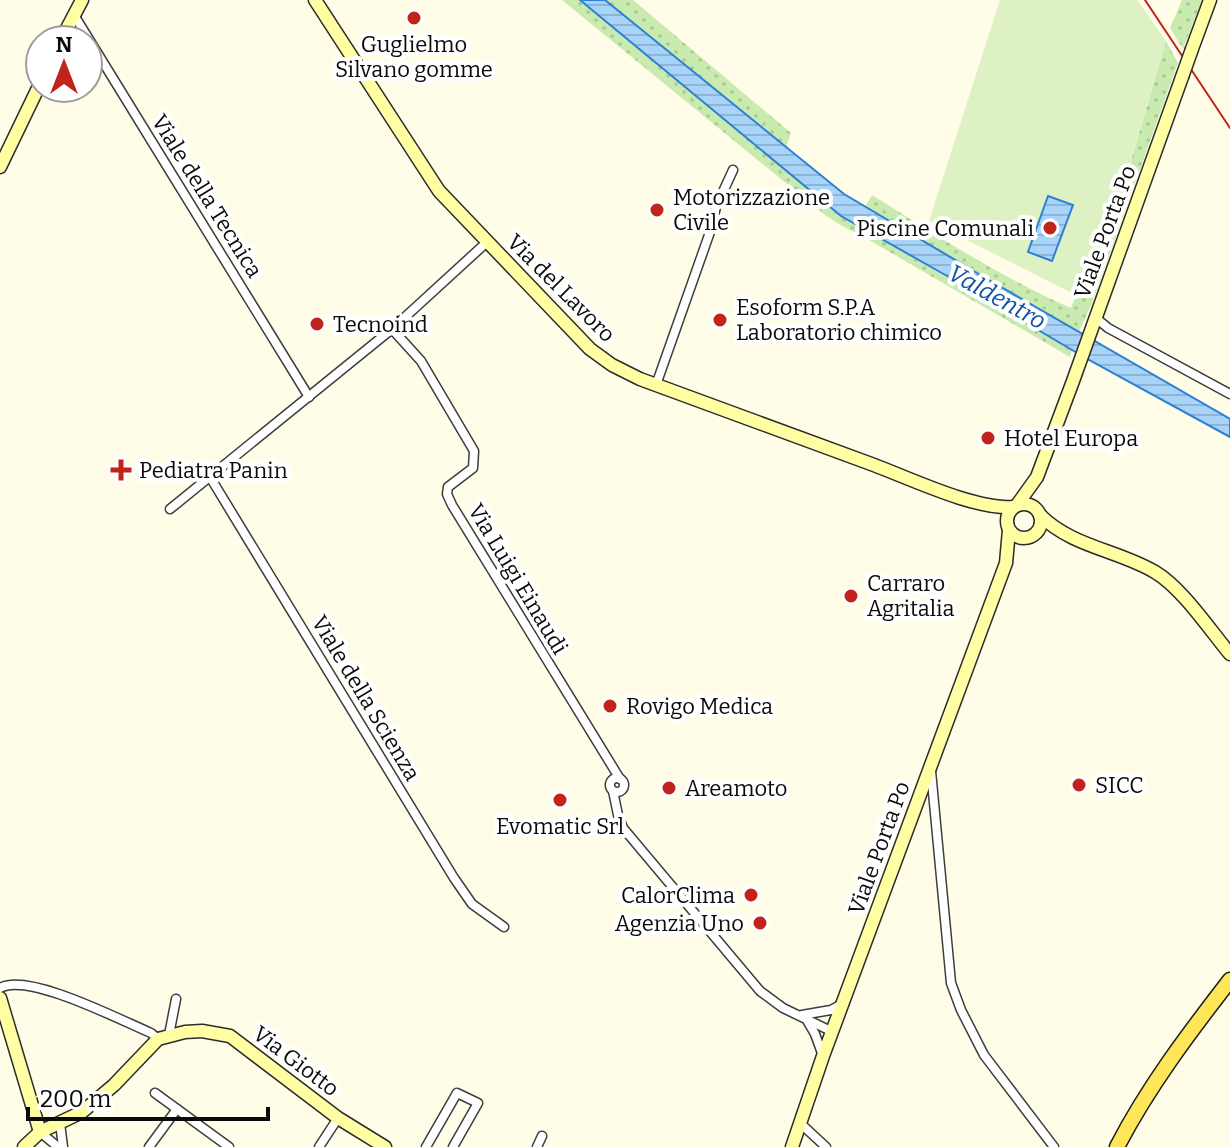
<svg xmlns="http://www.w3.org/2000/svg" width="1230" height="1147" font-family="Bitter,serif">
  <defs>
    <pattern id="grass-dots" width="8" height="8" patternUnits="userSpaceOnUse" patternTransform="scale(2)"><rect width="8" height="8" fill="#c9ebb0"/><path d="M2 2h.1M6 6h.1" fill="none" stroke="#abc896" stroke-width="1.8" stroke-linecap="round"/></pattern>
    <pattern id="water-rules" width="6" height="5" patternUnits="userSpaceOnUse" patternTransform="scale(2)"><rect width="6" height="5" fill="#a9d4f9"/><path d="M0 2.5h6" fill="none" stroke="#90b5d4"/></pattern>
  </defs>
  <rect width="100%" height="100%" fill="#fffde8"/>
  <!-- grass -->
  <g fill="url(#grass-dots)">
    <path d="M562,0H580L841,216L1072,350L1070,357L864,237L842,226L825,215Z"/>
    <path d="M605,0H633L791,133L786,147Z"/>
    <path d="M1182,0H1202L1183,49L1170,28Z"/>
    <path d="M1166,41L1178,63L1092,303L1079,332L865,207L872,195C937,236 1001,277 1071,308L1076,295L1091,297Z"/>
  </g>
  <!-- pitch -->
  <path fill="#ddf1c2" d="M1000,0H1137L1166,41L1090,297L1076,295L929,221Z"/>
  <!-- water -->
  <g fill="url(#water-rules)" stroke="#2d81d4" stroke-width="2">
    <path d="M580,0H605L844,194L989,280L1230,419V437L1089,360L947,276L841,216Z"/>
    <path d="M1048,196L1073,205L1052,261L1028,252Z"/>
  </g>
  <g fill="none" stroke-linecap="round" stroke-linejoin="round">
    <!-- street casing -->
    <g stroke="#3d3d3d" stroke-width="11">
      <g id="street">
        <path d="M74,15L309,397"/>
        <path d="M1096,318L1108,328L1230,394"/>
        <path d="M392,329L421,361L474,451L473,468L448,487L447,494L452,505L620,779"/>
        <path d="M656,385L710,232L716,207L733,170"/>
        <path d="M210,477L454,878L472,904L504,927"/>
        <path d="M170,509L392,329L487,242"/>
        <path d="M931,771L951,983L961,1010L984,1055L1054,1147"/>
        <circle cx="617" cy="785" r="7"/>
        <path d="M613,791L618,815L623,828L760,991L783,1008L833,1032"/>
        <path d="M0,988C28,972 120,1020 151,1033L158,1039"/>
        <path d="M802,1015L831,1010L842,1004"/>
        <path d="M808,1022L815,1034L823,1056"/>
        <path d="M169,1035L176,999"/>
        <path d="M155,1093L229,1147"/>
        <path d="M60,1123L63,1147"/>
        <path d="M800,1123L826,1147"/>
        <path d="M40,1132L58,1147"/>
        <path d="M149,1147L177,1109"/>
        <path d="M319,1147L338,1118"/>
        <path d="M426,1147L457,1093L478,1103L453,1147"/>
        <path d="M537,1147L542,1136"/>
      </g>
    </g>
    <!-- secondary casing -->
    <g stroke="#2c2c2c" stroke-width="15">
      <g id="secondary">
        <path d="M315,0L439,191L590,349L612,365L640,379C718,408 796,436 874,465C911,479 976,510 1013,507"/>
        <path d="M61,40L82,0"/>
        <path d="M1192,49L1210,0"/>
        <path d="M0,167L40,84"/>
        <circle cx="1024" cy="521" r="17"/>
        <path d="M1017,505L1037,477L1073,381L1182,77"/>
        <path d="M1040,515C1072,547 1118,550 1155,572C1182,588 1210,630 1230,654"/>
        <path d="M0,998L40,1132"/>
        <path d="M24,1147L40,1132L82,1112L114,1085L158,1039L185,1032L202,1031L230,1036L338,1118L385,1147"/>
        <path d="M792,1147L823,1056L1006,563L1009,530"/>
      </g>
    </g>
    <!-- primary casing -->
    <g stroke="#1b1b1b" stroke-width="17">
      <path id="primary" d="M1117,1147C1148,1087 1189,1033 1230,980"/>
    </g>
    <!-- street -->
    <use href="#street" stroke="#fff" stroke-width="8"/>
    <!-- secondary -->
    <use href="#secondary" stroke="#fffea3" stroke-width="12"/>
    <!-- primary -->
    <use href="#primary" stroke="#ffe658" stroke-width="14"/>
    <!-- rail -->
    <path stroke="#c1241c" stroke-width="2" d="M1145,0L1230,128"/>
    <!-- secondary-bridge casing -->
    <g stroke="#2c2c2c" stroke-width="15" stroke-linecap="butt">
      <path id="secondary-bridge" d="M1182,77L1192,49"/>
    </g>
    <!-- secondary-bridge -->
    <use href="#secondary-bridge" stroke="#fffea3" stroke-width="12"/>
  </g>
  <!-- markers -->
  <g fill="#c1241c" stroke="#fff" stroke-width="3">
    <circle cx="414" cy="18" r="8"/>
    <circle cx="657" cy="210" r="8"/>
    <circle cx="1050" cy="228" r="8"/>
    <circle cx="720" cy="320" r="8"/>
    <circle cx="317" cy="324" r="8"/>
    <circle cx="988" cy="438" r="8"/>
    <path d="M117 458h8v8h8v8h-8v8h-8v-8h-8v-8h8z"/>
    <circle cx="851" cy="596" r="8"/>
    <circle cx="610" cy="706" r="8"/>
    <circle cx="1079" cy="785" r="8"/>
    <circle cx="669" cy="788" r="8"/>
    <circle cx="560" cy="800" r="8"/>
    <circle cx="751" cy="895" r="8"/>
    <circle cx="760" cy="923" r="8"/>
  </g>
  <g text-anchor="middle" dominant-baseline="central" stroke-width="8" stroke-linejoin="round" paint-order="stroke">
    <!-- poi labels -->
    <g font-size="22" fill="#0a0a0a" stroke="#fff" text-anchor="start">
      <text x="414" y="44" text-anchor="middle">Guglielmo<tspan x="414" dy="25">Silvano gomme</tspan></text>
      <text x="673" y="197">Motorizzazione<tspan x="673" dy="25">Civile</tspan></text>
      <text x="1034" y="228" text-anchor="end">Piscine Comunali</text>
      <text x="736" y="307">Esoform S.P.A<tspan x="736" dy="25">Laboratorio chimico</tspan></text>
      <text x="333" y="324">Tecnoind</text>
      <text x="1004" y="438">Hotel Europa</text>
      <text x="139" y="470">Pediatra Panin</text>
      <text x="867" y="583">Carraro<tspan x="867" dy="25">Agritalia</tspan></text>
      <text x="626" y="706">Rovigo Medica</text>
      <text x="1095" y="785">SICC</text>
      <text x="685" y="788">Areamoto</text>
      <text x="560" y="826" text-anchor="middle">Evomatic Srl</text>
      <text x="735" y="895" text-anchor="end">CalorClima</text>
      <text x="744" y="923" text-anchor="end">Agenzia Uno</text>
    </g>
    <!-- street labels -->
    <g font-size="22" fill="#0a0a0a" stroke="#fff">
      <text transform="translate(207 196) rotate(58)">Viale della Tecnica</text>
      <text transform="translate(1105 232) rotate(-70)">Viale Porta Po</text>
      <text transform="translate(561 288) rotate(45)">Via del Lavoro</text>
      <text transform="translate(518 579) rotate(59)">Via Luigi Einaudi</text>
      <text transform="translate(366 698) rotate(59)">Viale della Scienza</text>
      <text transform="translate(879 848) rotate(-70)">Viale Porta Po</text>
      <text transform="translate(296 1061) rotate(37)">Via Giotto</text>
    </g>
    <!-- water labels -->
    <g font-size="24" font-style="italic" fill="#0f53a1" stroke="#fff">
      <text transform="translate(997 297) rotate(29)">Valdentro</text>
    </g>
  </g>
  <!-- north arrow -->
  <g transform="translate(64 64)"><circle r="38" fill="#ffffff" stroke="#9d9d9d" stroke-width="2"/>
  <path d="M0-6L14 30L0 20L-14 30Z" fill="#c1241c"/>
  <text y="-12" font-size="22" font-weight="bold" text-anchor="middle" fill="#0a0a0a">N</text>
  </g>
  <!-- scale -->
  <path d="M28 1107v12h240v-12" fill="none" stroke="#0a0a0a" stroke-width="4"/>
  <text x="40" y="1107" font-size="24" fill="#0a0a0a" stroke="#ffffff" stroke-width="6" paint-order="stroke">200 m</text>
</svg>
